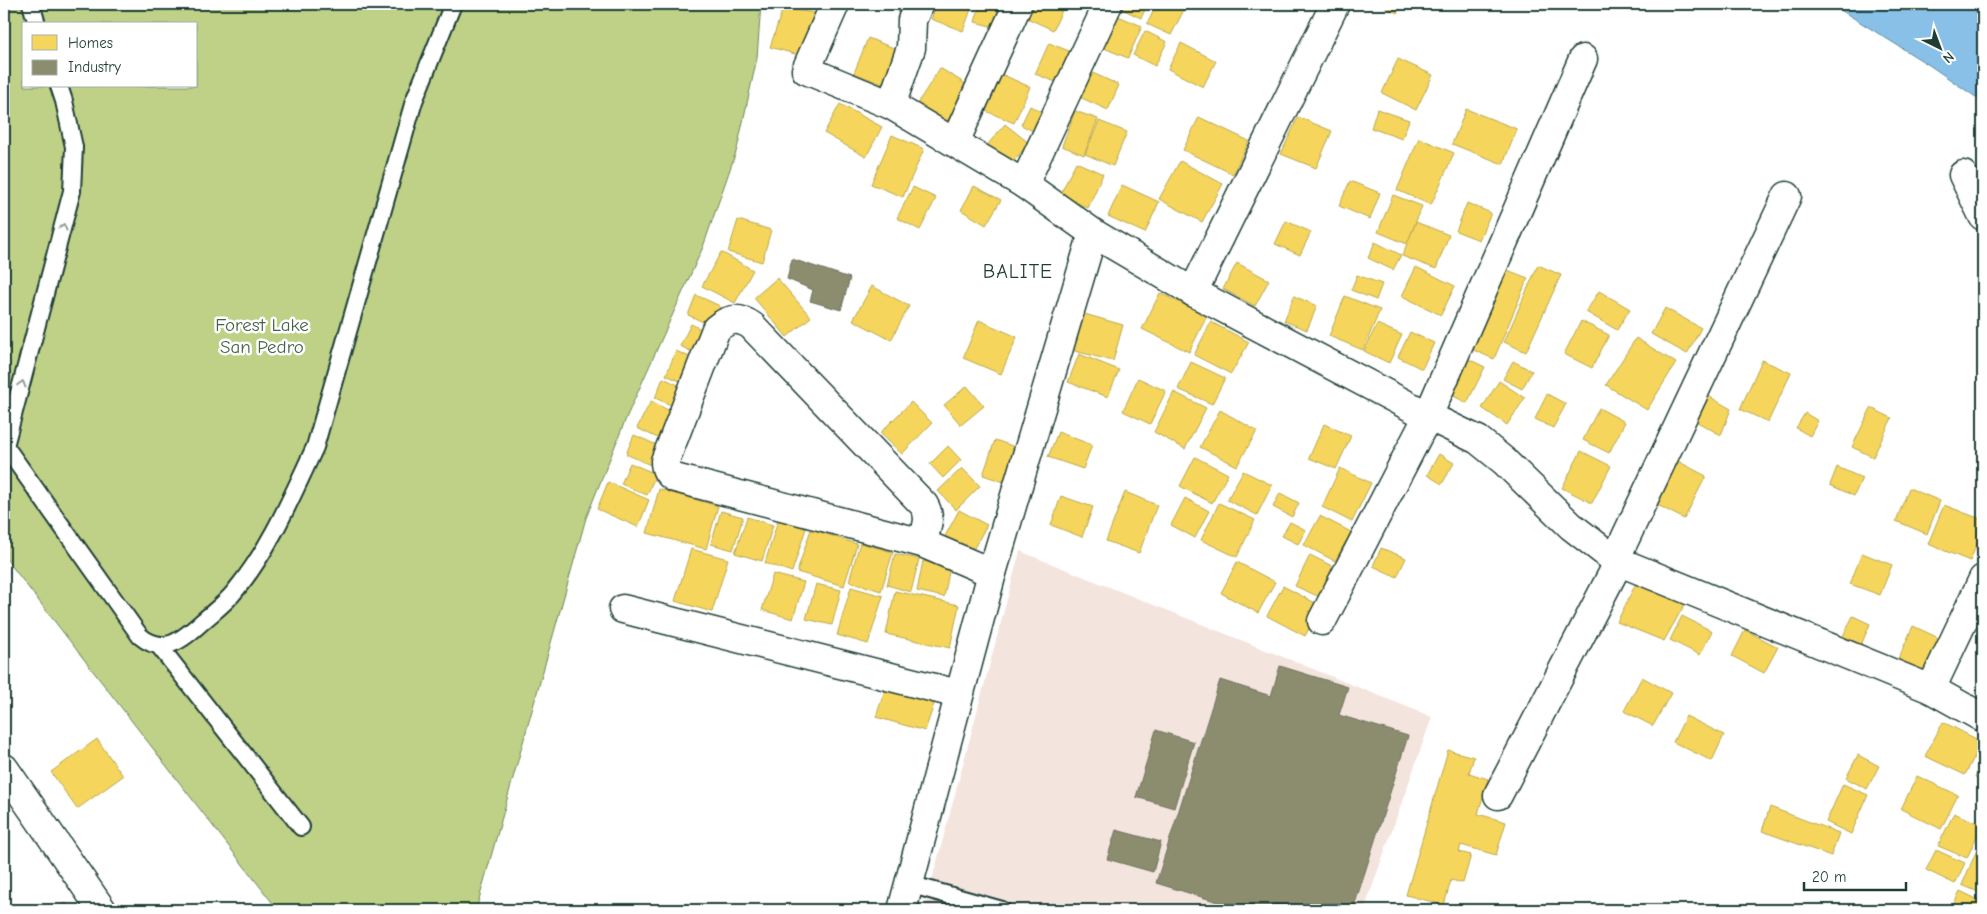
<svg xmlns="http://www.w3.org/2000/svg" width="1987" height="914" font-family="'Comic Neue',sans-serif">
  <rect width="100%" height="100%" fill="#fff"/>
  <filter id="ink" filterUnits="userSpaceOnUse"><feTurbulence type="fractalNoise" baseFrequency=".02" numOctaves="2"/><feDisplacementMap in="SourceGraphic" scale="10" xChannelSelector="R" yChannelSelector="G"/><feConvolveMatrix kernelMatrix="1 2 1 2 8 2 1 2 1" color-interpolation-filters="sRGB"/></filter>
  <g filter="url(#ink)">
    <!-- built -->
    <path fill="#f4e4de" d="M1020,551L1432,717L1364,910H924Z"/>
    <!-- green -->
    <path fill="#bfd187" stroke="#6f875e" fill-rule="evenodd" d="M4,4H761L757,58L737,149L703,247L627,416L586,518L476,910H278L4,556ZM24,24H196V86H24Z"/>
    <!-- water -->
    <path fill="#89c0e7" stroke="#5f8c9f" d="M1831,4H1983V102L1929,65Z"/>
    <!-- homes -->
    <g fill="#f6d55c" stroke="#b6a750">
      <path d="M937,4H973L963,31L931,19Z"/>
      <path d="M980,4H1005L998,28L975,22Z"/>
      <path d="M1034,4H1065L1053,30L1027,18Z"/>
      <path d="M1124,4H1148L1141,18L1122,9Z"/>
      <path d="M1157,4H1187L1171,35L1147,24Z"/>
      <path d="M1380,4H1402L1397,13Z"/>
      <path d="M783,8L821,14L802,56L770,47Z"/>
      <path d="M1113,14L1142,26L1128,58L1099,46Z"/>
      <path d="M1145,31L1167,42L1155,66L1133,55Z"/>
      <path d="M868,38L906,53L892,88L854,73Z"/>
      <path d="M1049,43L1074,53L1061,84L1035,74Z"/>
      <path d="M1181,43L1216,61L1203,87L1168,69Z"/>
      <path d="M1398,59L1433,75L1416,110L1382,93Z"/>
      <path d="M940,68L969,86L947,122L917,104Z"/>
      <path d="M1086,70L1119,85L1108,110L1075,95Z"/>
      <path d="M1001,74L1030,87L1014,123L986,111Z"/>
      <path d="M840,104L882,127L866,157L824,133Z"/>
      <path d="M1030,106L1048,115L1039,134L1021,125Z"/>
      <path d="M1377,109L1409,120L1402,139L1371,128Z"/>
      <path d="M1466,109L1517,129L1503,164L1452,144Z"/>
      <path d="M1075,111L1098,119L1084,155L1062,146Z"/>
      <path d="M1199,117L1249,141L1233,174L1183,150Z"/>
      <path d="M1298,117L1332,131L1316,168L1281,154Z"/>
      <path d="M1099,121L1127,132L1113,166L1085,154Z"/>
      <path d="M1005,124L1029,143L1006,170L983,150Z"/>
      <path d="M892,135L924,149L903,197L871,184Z"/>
      <path d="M1419,138L1454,153L1431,205L1397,190Z"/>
      <path d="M1180,161L1223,184L1202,222L1159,199Z"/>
      <path d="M1076,162L1103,174L1088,208L1060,195Z"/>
      <path d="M1350,181L1380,193L1370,219L1339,206Z"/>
      <path d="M1122,185L1159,202L1145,233L1108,216Z"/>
      <path d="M974,186L1001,200L986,225L961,210Z"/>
      <path d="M913,187L936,198L920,230L897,218Z"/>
      <path d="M1393,195L1422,206L1407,244L1378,232Z"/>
      <path d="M1467,203L1491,213L1479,240L1456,231Z"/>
      <path d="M738,220L771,230L762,262L728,252Z"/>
      <path d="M1286,221L1311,232L1300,255L1275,244Z"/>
      <path d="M1416,222L1449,235L1436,269L1402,256Z"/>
      <path d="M1375,242L1401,255L1393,270L1368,258Z"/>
      <path d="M721,252L753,270L735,303L702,286Z"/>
      <path d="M1237,263L1269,280L1255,306L1223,289Z"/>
      <path d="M1538,265L1561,275L1526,352L1504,342Z"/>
      <path d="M1497,266L1528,278L1494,359L1464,346Z"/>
      <path d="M1416,267L1455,286L1441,315L1402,296Z"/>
      <path d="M1357,275L1382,284L1376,300L1351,290Z"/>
      <path d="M777,278L811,317L787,337L754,298Z"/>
      <path d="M872,286L909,306L891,340L853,320Z"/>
      <path d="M1599,291L1630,309L1617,330L1586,312Z"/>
      <path d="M1160,293L1207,316L1189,352L1142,329Z"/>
      <path d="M696,295L720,306L712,326L688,315Z"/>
      <path d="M1294,296L1317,306L1307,330L1284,321Z"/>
      <path d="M1345,296L1380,310L1363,350L1329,336Z"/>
      <path d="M1665,308L1701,328L1687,354L1651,334Z"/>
      <path d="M1081,313L1123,325L1113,361L1071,350Z"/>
      <path d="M979,320L1017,337L1001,374L963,358Z"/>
      <path d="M1581,321L1609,335L1592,368L1564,354Z"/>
      <path d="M1211,322L1249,342L1231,374L1194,355Z"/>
      <path d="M691,324L713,335L703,357L680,346Z"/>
      <path d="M1377,324L1402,335L1389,363L1364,351Z"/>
      <path d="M1410,332L1434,343L1422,369L1398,357Z"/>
      <path d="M1636,338L1676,363L1647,410L1606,385Z"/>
      <path d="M676,351L699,361L689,385L666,375Z"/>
      <path d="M1079,354L1119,370L1108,397L1068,382Z"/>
      <path d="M1460,355L1485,367L1467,403L1442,390Z"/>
      <path d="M1762,360L1791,373L1768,422L1740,409Z"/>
      <path d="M1513,361L1532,371L1522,389L1503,379Z"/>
      <path d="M1191,362L1225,378L1212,404L1178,389Z"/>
      <path d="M663,378L687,389L678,408L655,398Z"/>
      <path d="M1138,378L1166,391L1150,424L1123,411Z"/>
      <path d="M1499,381L1525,398L1507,425L1482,408Z"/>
      <path d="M967,386L984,406L961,425L944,405Z"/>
      <path d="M1174,392L1206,408L1185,449L1154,432Z"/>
      <path d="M1703,393L1731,409L1721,435L1690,418Z"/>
      <path d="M1547,394L1566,404L1553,428L1535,419Z"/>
      <path d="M651,401L681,417L668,443L637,428Z"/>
      <path d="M911,402L932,423L902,454L880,433Z"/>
      <path d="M1599,408L1625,422L1609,453L1583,440Z"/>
      <path d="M1871,408L1892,418L1873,457L1852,447Z"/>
      <path d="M1220,410L1257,431L1237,466L1200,447Z"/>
      <path d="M1805,413L1818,421L1810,436L1796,428Z"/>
      <path d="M1324,424L1351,436L1336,469L1309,458Z"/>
      <path d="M1058,432L1092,445L1083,469L1048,457Z"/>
      <path d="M634,435L666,449L657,468L626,454Z"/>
      <path d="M995,440L1021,449L1010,484L983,475Z"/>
      <path d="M948,446L961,460L943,478L930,464Z"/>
      <path d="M1581,451L1611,466L1592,503L1562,488Z"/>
      <path d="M1439,454L1454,463L1442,484L1427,475Z"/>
      <path d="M1195,457L1228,474L1212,503L1180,486Z"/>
      <path d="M1670,457L1706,476L1684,519L1652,502Z"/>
      <path d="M630,463L656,474L647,495L621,484Z"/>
      <path d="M1837,467L1862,478L1854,496L1830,485Z"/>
      <path d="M962,468L980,486L956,510L938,491Z"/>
      <path d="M1340,468L1371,483L1352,522L1322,507Z"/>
      <path d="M1243,471L1272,485L1257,515L1227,500Z"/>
      <path d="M608,482L649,500L638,527L597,509Z"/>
      <path d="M1909,488L1940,501L1927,534L1896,521Z"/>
      <path d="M659,489L718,506L706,549L647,533Z"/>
      <path d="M1125,492L1157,505L1139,553L1106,541Z"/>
      <path d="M1280,493L1299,503L1292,517L1273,507Z"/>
      <path d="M1061,496L1093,507L1082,537L1051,525Z"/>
      <path d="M1185,498L1209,511L1195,538L1171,525Z"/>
      <path d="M1219,503L1255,520L1237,557L1201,540Z"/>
      <path d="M1944,505L1983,520V529L1970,561L1928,544Z"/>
      <path d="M959,510L987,525L970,555L943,540Z"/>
      <path d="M721,511L743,517L733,550L711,544Z"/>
      <path d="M1320,516L1351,532L1335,561L1304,545Z"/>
      <path d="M747,517L773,525L762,561L735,553Z"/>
      <path d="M778,520L806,528L792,572L765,563Z"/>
      <path d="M1290,522L1306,530L1298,544L1282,536Z"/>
      <path d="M811,529L857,544L844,586L797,572Z"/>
      <path d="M860,543L893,552L881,591L849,581Z"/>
      <path d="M1381,548L1406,558L1397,577L1373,566Z"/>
      <path d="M691,549L728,559L712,612L675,601Z"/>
      <path d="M1862,553L1892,565L1880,595L1850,584Z"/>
      <path d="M895,554L919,559L911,592L887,585Z"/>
      <path d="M1310,555L1336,568L1322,598L1295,586Z"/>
      <path d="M923,561L950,567L944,597L917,591Z"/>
      <path d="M1237,562L1275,582L1258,613L1221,593Z"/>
      <path d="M773,574L804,582L793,619L762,610Z"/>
      <path d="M1640,575L1687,600L1664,641L1617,622Z"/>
      <path d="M816,584L841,590L832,625L806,619Z"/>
      <path d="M1283,586L1321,606L1305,636L1267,616Z"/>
      <path d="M851,587L883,596L868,644L837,635Z"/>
      <path d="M895,591L959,605L950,648L886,634Z"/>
      <path d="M1682,616L1712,631L1700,655L1670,640Z"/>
      <path d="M1853,616L1870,624L1861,645L1843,636Z"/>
      <path d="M1913,626L1943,640L1926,677L1896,664Z"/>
      <path d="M1745,630L1778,647L1764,673L1732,656Z"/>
      <path d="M1642,677L1671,693L1653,726L1624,711Z"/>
      <path d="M886,686L935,701L925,731L876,717Z"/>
      <path d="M1686,716L1724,735L1712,761L1673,742Z"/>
      <path d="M1943,722L1982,742L1965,775L1925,756Z"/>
      <path d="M97,739L123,776L77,809L51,772Z"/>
      <path d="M1448,750L1474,757L1469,773L1488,779L1478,814L1506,822L1496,855L1461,845L1459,852L1471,855L1463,883L1451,880L1444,905L1406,895Z"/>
      <path d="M1858,755L1879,766L1867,789L1846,778Z"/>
      <path d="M1983,761V781L1975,777Z"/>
      <path d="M1917,776L1958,795L1941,829L1901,809Z"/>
      <path d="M1843,784L1868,795L1851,834L1826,822Z"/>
      <path d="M1770,807L1839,833L1831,856L1762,831Z"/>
      <path d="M1954,813L1982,825L1967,858L1938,846Z"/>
      <path d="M1936,850L1965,863L1955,884L1926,870Z"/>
      <path d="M1976,852L1983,855V894L1962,885Z"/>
      <path d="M1960,891L1983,902L1980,910H1951Z"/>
      <path d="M66,903L71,910H48Z"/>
    </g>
    <!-- industry -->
    <g fill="#8c8c6e" stroke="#6b745d">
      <path d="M792,259L850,278L841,310L810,301L813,290L787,279Z"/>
      <path d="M1280,666L1348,687L1339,715L1408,736L1353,910H1244L1156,883L1220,680L1271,696Z"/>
      <path d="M1156,730L1194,742L1174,808L1136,797Z"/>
      <path d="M1116,830L1161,842L1153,872L1107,859Z"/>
    </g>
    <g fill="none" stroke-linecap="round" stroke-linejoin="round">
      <!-- lane casing -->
      <g stroke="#1f3d34" stroke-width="20">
        <g id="lane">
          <path d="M31,4L37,24"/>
          <path d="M5,446L140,636C164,656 182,640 202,622C213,612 226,603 235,591C270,549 292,496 315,447L414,101L453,4"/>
          <path d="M4,447L5,446L72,191L74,147L64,101L59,86"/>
          <path d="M160,647L301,827"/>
          <path d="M909,884L1002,910"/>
        </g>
      </g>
      <!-- street casing -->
      <g stroke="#1f3d34" stroke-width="31">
        <g id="street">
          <path d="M835,4L806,70L891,105L1024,184L1093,233L1193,292L1428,416L1478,440L1504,461L1571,526L1615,560L1931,689L1983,718"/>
          <path d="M891,105L911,48L912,20L919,4"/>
          <path d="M955,142L1018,4"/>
          <path d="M1963,175L1983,216"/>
          <path d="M1024,184L1108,4"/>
          <path d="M1193,292L1335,4"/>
          <path d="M922,543C926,529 932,518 924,505L752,326C738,316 728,319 716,329L665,461C665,470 668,474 675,478L922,543L992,573"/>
          <path d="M623,609L958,694"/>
          <path d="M1322,621L1428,416L1583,59"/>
          <path d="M1931,689L1983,579"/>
          <path d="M4,768L102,910"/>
          <path d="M1498,795L1614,571L1615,560L1787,196"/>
          <path d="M902,910L992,573L1093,233"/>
        </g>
      </g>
      <!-- lane -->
      <use href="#lane" stroke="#fff" stroke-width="16"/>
      <!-- street -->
      <use href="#street" stroke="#fff" stroke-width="28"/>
    </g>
    <!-- one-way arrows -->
    <defs><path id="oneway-chevron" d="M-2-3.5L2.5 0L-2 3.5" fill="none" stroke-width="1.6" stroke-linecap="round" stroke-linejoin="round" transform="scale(1.25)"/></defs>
    <g stroke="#8f9e9a">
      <use href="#oneway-chevron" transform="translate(63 227) rotate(-75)"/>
      <use href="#oneway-chevron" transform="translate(22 384) rotate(-75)"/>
    </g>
  </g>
  <g text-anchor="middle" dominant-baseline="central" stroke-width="5" stroke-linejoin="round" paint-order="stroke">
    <!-- park labels -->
    <g font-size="19" fill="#476249" stroke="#fff">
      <text x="262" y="325">Forest Lake<tspan x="262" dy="22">San Pedro</tspan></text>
    </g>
    <!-- neighbourhood labels -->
    <g font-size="20" letter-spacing="1" fill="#1f3d34" stroke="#fff">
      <text x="1018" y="271">BALITE</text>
    </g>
  </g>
  <!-- margin -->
  <rect width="1987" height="914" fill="none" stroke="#fff" stroke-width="20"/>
  <rect x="10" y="10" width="1967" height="894" fill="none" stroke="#1f3d34" stroke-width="2" filter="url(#ink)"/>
  <!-- legend -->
  <rect x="22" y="22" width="175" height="65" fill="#ffffff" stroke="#a5b1ae"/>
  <rect x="32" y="35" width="25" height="15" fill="#f6d55c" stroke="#a5b1ae"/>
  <text x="68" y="48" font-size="15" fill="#1f3d34">Homes</text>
  <rect x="32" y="60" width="25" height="15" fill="#8c8c6e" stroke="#a5b1ae"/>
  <text x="68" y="72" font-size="15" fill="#1f3d34">Industry</text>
  <!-- north arrow -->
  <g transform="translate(1940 48) rotate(138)" stroke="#ffffff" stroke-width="4" paint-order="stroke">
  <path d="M0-4L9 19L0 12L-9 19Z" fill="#1f3d34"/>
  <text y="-8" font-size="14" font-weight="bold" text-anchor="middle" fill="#1f3d34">N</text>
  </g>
  <!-- scale -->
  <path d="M1804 882v8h102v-8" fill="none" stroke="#1f3d34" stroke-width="2.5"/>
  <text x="1812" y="882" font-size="15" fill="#1f3d34" stroke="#ffffff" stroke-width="4" paint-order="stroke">20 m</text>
</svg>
